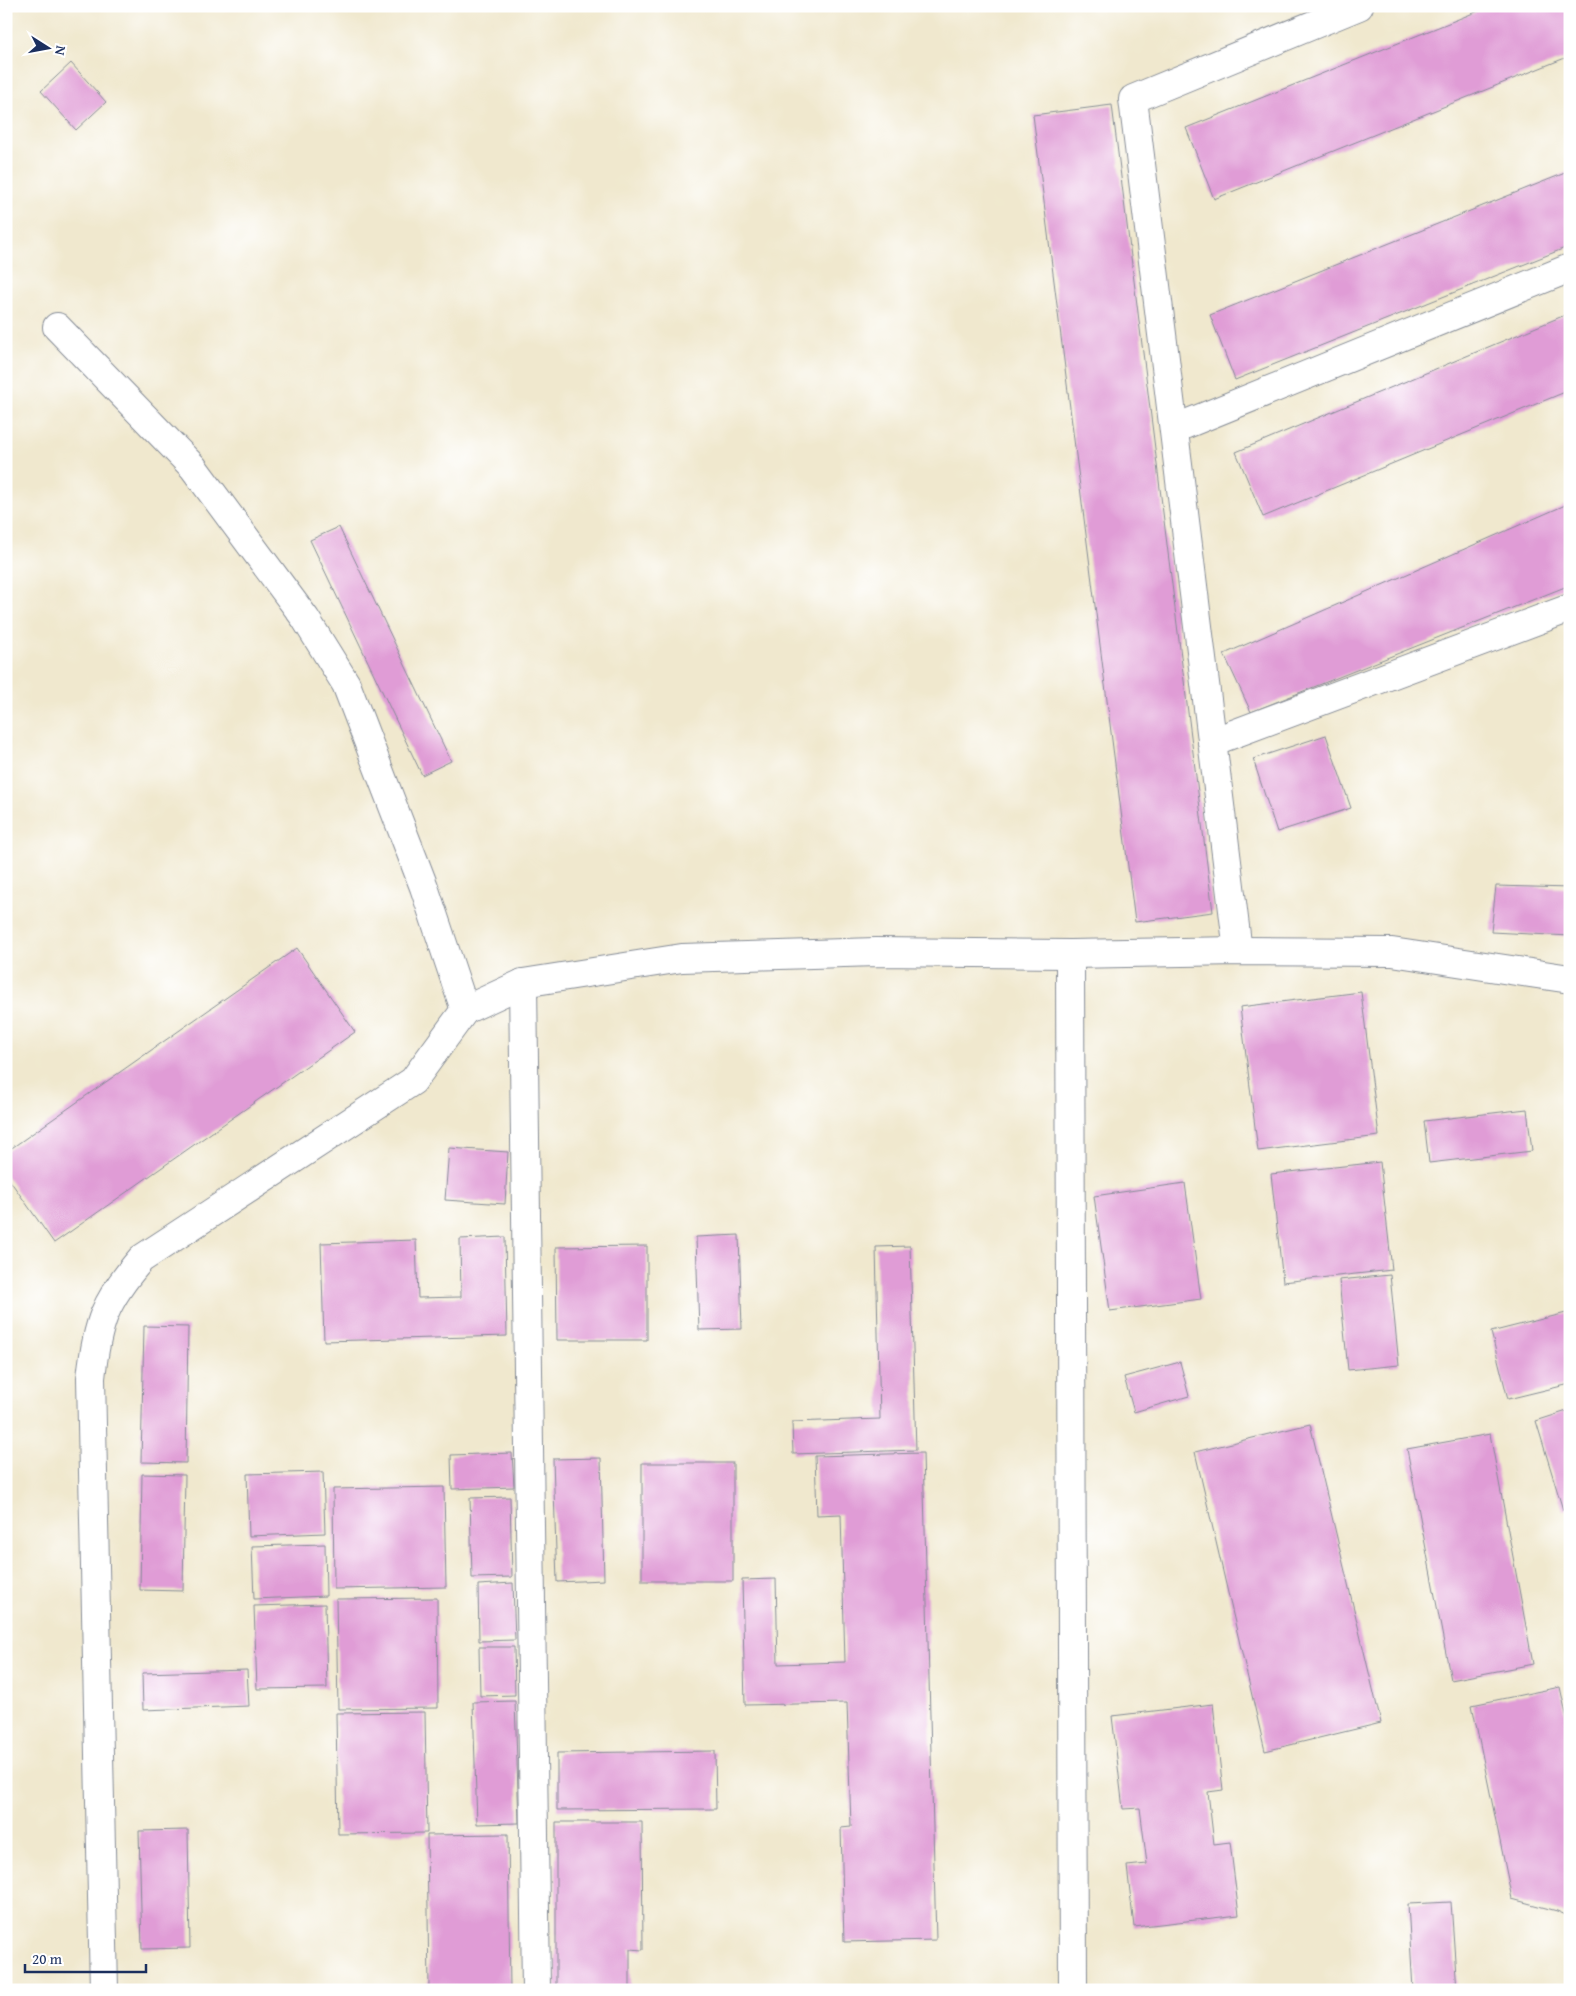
<svg xmlns="http://www.w3.org/2000/svg" width="1576" height="1996" font-family="'Gentium Book Plus',serif">
  <rect width="100%" height="100%" fill="#fff"/>
  <filter id="ink" filterUnits="userSpaceOnUse"><feTurbulence type="fractalNoise" baseFrequency=".02" numOctaves="2"/><feDisplacementMap in="SourceGraphic" scale="10" xChannelSelector="R" yChannelSelector="G"/><feConvolveMatrix kernelMatrix="1 2 1 2 8 2 1 2 1" color-interpolation-filters="sRGB"/></filter>
  <filter id="wash" filterUnits="userSpaceOnUse"><feTurbulence type="fractalNoise" baseFrequency=".0096" numOctaves="4" result="noise"/><feDisplacementMap in="SourceGraphic" scale="20" xChannelSelector="R" yChannelSelector="G"/><feGaussianBlur stdDeviation="1.12" result="paint"/><feColorMatrix in="noise" values="0 0 0 0 0 0 0 0 0 0 0 0 0 0 0 0 0 1.4 0 .05"/><feComposite in="paint" operator="in"/></filter>
  <g filter="url(#wash)">
    <rect width="100%" height="100%" fill="#f0e8ce"/>
    <g id="blocks">
      <!-- building -->
      <g fill="#e09cd6">
        <path d="M1491,6H1570V56L1214,199L1186,128Z"/>
        <path d="M71,63L106,102L76,130L41,91Z"/>
        <path d="M1112,105L1213,912L1135,922L1033,115Z"/>
        <path d="M1570,171V246L1235,380L1210,315Z"/>
        <path d="M1570,313V390L1263,517L1236,452Z"/>
        <path d="M1570,503V585L1251,712L1224,654Z"/>
        <path d="M339,527L451,761L422,775L310,540Z"/>
        <path d="M1326,735L1351,808L1277,832L1253,759Z"/>
        <path d="M1496,886L1570,888V936L1491,932Z"/>
        <path d="M297,948L355,1032L54,1243L6,1175V1152Z"/>
        <path d="M1361,992L1379,1136L1258,1151L1240,1007Z"/>
        <path d="M1527,1109L1532,1151L1429,1163L1424,1121Z"/>
        <path d="M449,1148L508,1152L505,1204L445,1200Z"/>
        <path d="M1380,1162L1392,1270L1283,1282L1271,1174Z"/>
        <path d="M1185,1183L1201,1299L1110,1311L1094,1196Z"/>
        <path d="M739,1235L742,1329L699,1330L696,1237Z"/>
        <path d="M505,1237L507,1336L324,1341L321,1243L416,1240L418,1298L461,1297L460,1239Z"/>
        <path d="M647,1246V1340H557L556,1247Z"/>
        <path d="M910,1246L916,1450L793,1454L792,1422L880,1419L876,1247Z"/>
        <path d="M1390,1275L1399,1365L1348,1370L1339,1280Z"/>
        <path d="M1570,1312V1384L1508,1399L1491,1332Z"/>
        <path d="M144,1326L188,1327L186,1463L141,1462Z"/>
        <path d="M1180,1362L1189,1396L1134,1412L1124,1377Z"/>
        <path d="M1570,1410V1508L1563,1510L1536,1421Z"/>
        <path d="M1310,1424L1381,1723L1265,1751L1195,1452Z"/>
        <path d="M1490,1434L1533,1664L1451,1680L1407,1449Z"/>
        <path d="M512,1453L514,1487L452,1489L451,1455Z"/>
        <path d="M923,1453L936,1940L844,1942L841,1828L851,1827L847,1703L745,1705L742,1580L776,1579L778,1664L845,1662L841,1514L817,1515L815,1456Z"/>
        <path d="M601,1458L604,1580L557,1582L553,1459Z"/>
        <rect x="642" y="1463" width="91" height="118"/>
        <path d="M323,1472L325,1533L249,1536L247,1474Z"/>
        <path d="M142,1474L185,1475L183,1591L140,1590Z"/>
        <path d="M444,1487L446,1587L334,1589L333,1489Z"/>
        <path d="M510,1497L512,1577L472,1578L470,1498Z"/>
        <path d="M325,1544L326,1596L254,1599L252,1546Z"/>
        <path d="M513,1583L515,1640L479,1641L478,1585Z"/>
        <path d="M437,1598L438,1708L338,1709L336,1599Z"/>
        <path d="M325,1604L327,1688L257,1689L254,1606Z"/>
        <path d="M479,1647H514L515,1695L480,1696Z"/>
        <path d="M247,1670L249,1706L143,1710L142,1673Z"/>
        <path d="M1560,1687L1570,1732V1917L1557,1911L1512,1899L1472,1705Z"/>
        <path d="M515,1701L519,1823L477,1824L473,1702Z"/>
        <path d="M1213,1704L1223,1790L1208,1792L1214,1844L1230,1842L1239,1915L1134,1927L1127,1866L1147,1864L1140,1808L1123,1809L1112,1716Z"/>
        <path d="M425,1712L427,1833L338,1834L336,1713Z"/>
        <path d="M715,1751L716,1809L557,1810V1753Z"/>
        <path d="M556,1822H642L643,1950L630,1949V1990H556Z"/>
        <path d="M188,1830L190,1948L142,1949L139,1831Z"/>
        <path d="M508,1834L510,1990H429L427,1835Z"/>
        <path d="M1451,1902L1457,1990H1413L1408,1904Z"/>
      </g>
    </g>
  </g>
  <g filter="url(#ink)">
    <use href="#blocks" fill-opacity="0" stroke="#868c96" stroke-width="1"/>
    <g fill="none" stroke-linecap="round" stroke-linejoin="round">
      <!-- street casing -->
      <g stroke="#868c96" stroke-width="30">
        <g id="street">
          <path d="M57,327L193,467L305,618L346,684L424,887L465,1010L523,983L682,958L876,952L1070,954L1238,951L1392,952L1570,979"/>
          <path d="M1174,429L1570,268"/>
          <path d="M1212,742L1570,608"/>
          <path d="M1238,951L1133,99L1359,6"/>
          <path d="M1070,954L1073,1990"/>
          <path d="M523,983L536,1990"/>
          <path d="M104,1990L91,1378C97,1322 105,1301 141,1259L413,1081L465,1010"/>
        </g>
      </g>
      <!-- street -->
      <use href="#street" stroke="#fff" stroke-width="28"/>
    </g>
  </g>
  <!-- margin -->
  <rect width="1576" height="1996" fill="none" stroke="#fff" stroke-width="25"/>
  <!-- north arrow -->
  <g transform="translate(48 48) rotate(101)" stroke="#ffffff" stroke-width="4" paint-order="stroke">
  <path d="M0-4L9 19L0 12L-9 19Z" fill="#1b2f5e"/>
  <text y="-8" font-size="14" font-weight="bold" text-anchor="middle" fill="#1b2f5e">N</text>
  </g>
  <!-- scale -->
  <path d="M25 1964v8h121v-8" fill="none" stroke="#1b2f5e" stroke-width="2.5"/>
  <text x="32" y="1964" font-size="15" fill="#1b2f5e" stroke="#ffffff" stroke-width="4" paint-order="stroke">20 m</text>
</svg>
